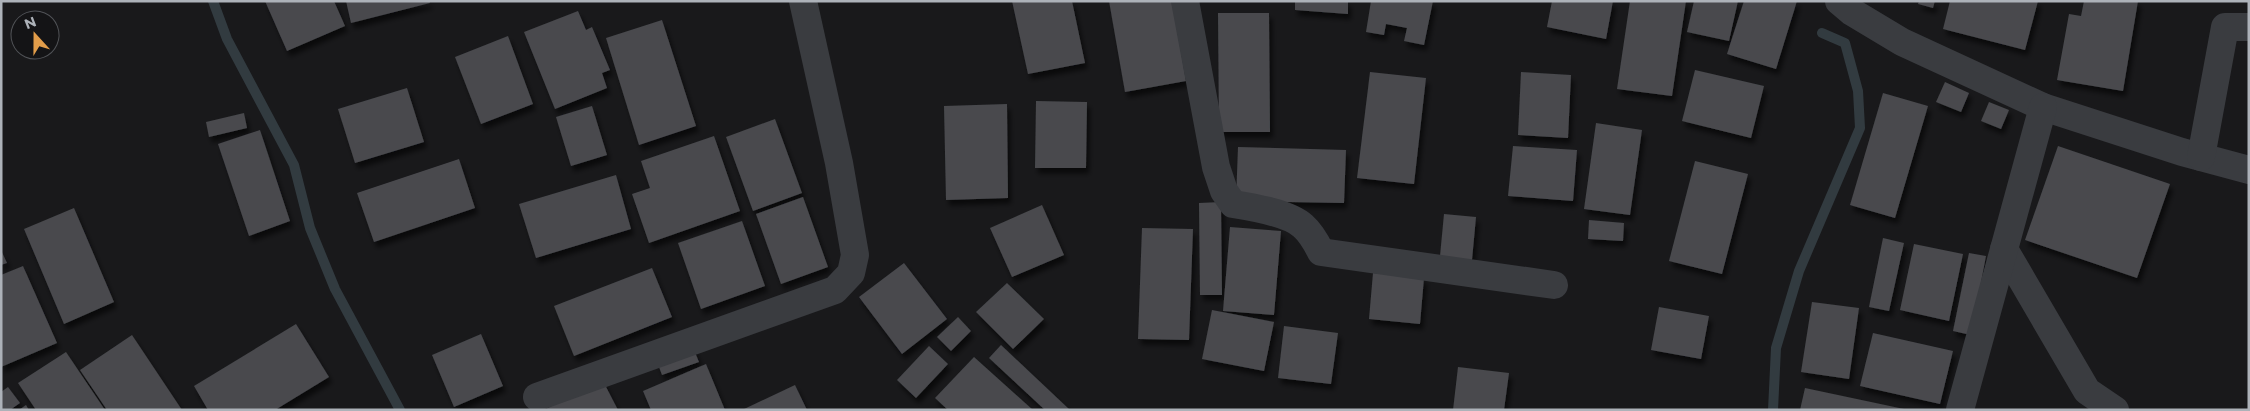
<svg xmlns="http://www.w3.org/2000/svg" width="2250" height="411" font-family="Montserrat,sans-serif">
  <defs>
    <filter id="shadow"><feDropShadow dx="3" dy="5.5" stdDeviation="2.5" flood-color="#0009"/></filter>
  </defs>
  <rect width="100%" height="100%" fill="#19191b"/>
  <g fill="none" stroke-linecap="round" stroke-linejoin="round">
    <!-- stream -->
    <g stroke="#323b40" stroke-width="10">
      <path d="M213,1L227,39L294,165L310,228L335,289L400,410"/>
      <path d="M1773,410L1776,348L1799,271L1860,128L1858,91L1845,43L1822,33"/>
    </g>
  </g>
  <!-- building -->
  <g fill="#48494d" filter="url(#shadow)">
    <path d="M265,1H334L345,26L287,51Z"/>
    <path d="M346,1H429L430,3L351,23Z"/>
    <path d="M1012,1H1072L1085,63L1028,74Z"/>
    <path d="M1109,1H1172L1186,81L1125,92Z"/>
    <path d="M1295,1H1348V14L1295,10Z"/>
    <path d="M1371,1H1433L1424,45L1404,41L1407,28L1386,24L1384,35L1366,32Z"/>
    <path d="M1552,1H1613L1606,39L1547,27Z"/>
    <path d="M1630,1H1686L1672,96L1617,89Z"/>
    <path d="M1694,1H1738L1729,41L1687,32Z"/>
    <path d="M1744,1H1797L1776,69L1727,54Z"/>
    <path d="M1919,1H1935L1933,8L1918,4Z"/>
    <path d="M1950,1H2038L2025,50L1943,29Z"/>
    <path d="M2084,1H2138L2123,91L2057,80L2069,14L2081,16Z"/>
    <path d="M578,11L586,30L592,27L610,70L602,73L607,88L555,109L524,32Z"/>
    <path d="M1218,13H1269L1270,132H1219Z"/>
    <path d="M662,20L696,126L639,145L606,38Z"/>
    <path d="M508,36L533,104L481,124L455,57Z"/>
    <path d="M1695,70L1764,86L1751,138L1682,121Z"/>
    <path d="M1370,72L1426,78L1414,184L1357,178Z"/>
    <path d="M1521,72L1571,75L1568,138L1518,135Z"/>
    <path d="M1945,82L1969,93L1961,112L1936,102Z"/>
    <path d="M407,88L424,142L355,163L338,109Z"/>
    <path d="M1883,93L1928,106L1895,218L1850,205Z"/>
    <path d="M1036,101L1087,102L1086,168H1035Z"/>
    <path d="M1989,102L2009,110L2001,129L1981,121Z"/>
    <path d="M1007,104L1008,198L946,200L944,106Z"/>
    <path d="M592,106L607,155L571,166L556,117Z"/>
    <path d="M244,113L247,128L209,137L206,122Z"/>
    <path d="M775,119L802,193L753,211L726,137Z"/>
    <path d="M1596,123L1642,130L1630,215L1584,209Z"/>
    <path d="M260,130L290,221L249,236L218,144Z"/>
    <path d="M714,136L740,211L649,243L632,194L650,188L641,161Z"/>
    <path d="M1513,146L1577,150L1573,201L1508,196Z"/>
    <path d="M2058,146L2170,184L2137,278L2025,240Z"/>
    <path d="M1238,147L1346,150L1344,203L1236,201Z"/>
    <path d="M459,159L475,208L374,242L357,193Z"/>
    <path d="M1695,161L1748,174L1722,274L1669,261Z"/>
    <path d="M616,175L631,229L536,258L519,204Z"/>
    <path d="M803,197L828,267L781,284L756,214Z"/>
    <path d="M1221,202L1222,295H1200L1199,203Z"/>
    <path d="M1042,205L1064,255L1012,277L990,228Z"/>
    <path d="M74,208L114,302L64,324L24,229Z"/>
    <path d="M1444,214L1476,217L1472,260L1440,256Z"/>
    <path d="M1589,220L1624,223L1623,241L1588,239Z"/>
    <path d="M742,221L765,286L701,309L678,243Z"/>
    <path d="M1230,227L1281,231L1274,315L1223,311Z"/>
    <path d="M1142,228L1193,229L1189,340L1138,339Z"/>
    <path d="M1883,238L1904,243L1889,311L1869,307Z"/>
    <path d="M1914,244L1963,254L1949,321L1900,310Z"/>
    <path d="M1,250L7,263L1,265Z"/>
    <path d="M1969,253L1986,256L1971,335L1953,331Z"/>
    <path d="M904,263L947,319L902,354L859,297Z"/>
    <path d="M23,266L57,343L1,367V275Z"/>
    <path d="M652,268L672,317L574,356L554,306Z"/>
    <path d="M1373,273L1424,278L1420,324L1369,319Z"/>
    <path d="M1007,283L1044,319L1013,349L976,312Z"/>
    <path d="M1812,302L1859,308L1849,379L1801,372Z"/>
    <path d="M1659,307L1709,316L1701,359L1651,350Z"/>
    <path d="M1212,310L1274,322L1264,371L1202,359Z"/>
    <path d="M958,317L971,331L951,351L937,337Z"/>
    <path d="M296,324L329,377L275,410H208L194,386Z"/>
    <path d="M1284,326L1338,333L1331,384L1278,378Z"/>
    <path d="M1873,333L1953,351L1940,404L1860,386Z"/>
    <path d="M481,334L503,386L454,407L432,355Z"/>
    <path d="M132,335L182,410H107L80,370Z"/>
    <path d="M692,345L699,362L662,375L656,359Z"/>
    <path d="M1001,345L1070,410H1045L989,358Z"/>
    <path d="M929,346L948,364L916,398L897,380Z"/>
    <path d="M66,352L105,410H36L18,383Z"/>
    <path d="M974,357L1033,410H948L935,398Z"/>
    <path d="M706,364L725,410H651L643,391Z"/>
    <path d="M1458,367L1509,373L1504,410H1453Z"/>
    <path d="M602,379L618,410H544Z"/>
    <path d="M795,385L807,410H742Z"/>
    <path d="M8,387L20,403L10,410H1V392Z"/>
    <path d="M1805,388L1904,409V410H1800Z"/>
    <path d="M26,405L29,410H19Z"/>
  </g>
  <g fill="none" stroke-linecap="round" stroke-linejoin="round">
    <!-- street -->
    <g stroke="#3a3c40" stroke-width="28">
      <path d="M1185,1L1216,167L1224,191L1233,204C1252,207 1289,213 1303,226C1311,233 1316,242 1321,252L1554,285"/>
      <path d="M1839,1L1852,12L1902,42L2043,107L2182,152L2249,170"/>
      <path d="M2201,157L2225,27H2249"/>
      <path d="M2004,249L2087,391L2115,410"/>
      <path d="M537,397L835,290L851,273L855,255L839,163L803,1"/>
      <path d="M1960,410L2043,107"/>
    </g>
  </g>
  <!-- border -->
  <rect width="2250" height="411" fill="none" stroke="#adb2b9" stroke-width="5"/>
  <!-- north arrow -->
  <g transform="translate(35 35) rotate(339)"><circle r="24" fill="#141416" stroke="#515357"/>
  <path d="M0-4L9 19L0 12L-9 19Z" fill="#e29d4a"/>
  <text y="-8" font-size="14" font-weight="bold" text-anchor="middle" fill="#adb2b9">N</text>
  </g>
</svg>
